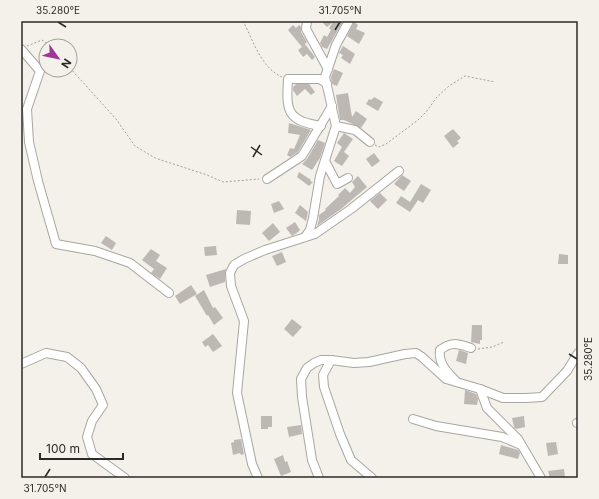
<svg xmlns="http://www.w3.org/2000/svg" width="599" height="499" font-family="Inter,sans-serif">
  <rect width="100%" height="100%" fill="#f4f0ea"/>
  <!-- building -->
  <g fill="#bdb8b3">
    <path d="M321,21H339L342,23L327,49L322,47L320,43L324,35L327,37L331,30L329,28L333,22L327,27Z"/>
    <path d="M354,22L358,25L356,29L365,33L359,44L347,36Z"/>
    <path d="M293,25L296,28L299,25L301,27V32L307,42L305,44L315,57L312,60L307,54L303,57L298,50L302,47L288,30Z"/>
    <path d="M343,46L355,54L350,64L341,58L343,55L339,53Z"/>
    <path d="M334,69L343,73L337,86L332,84L331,77Z"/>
    <path d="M296,84H309L315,92L311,95L305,89L297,96L293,90V87Z"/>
    <path d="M348,93L352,117L356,111L367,119L361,128L344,120H340L336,95Z"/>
    <path d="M374,97L383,102L378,111L366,104L369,99L371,100Z"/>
    <path d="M289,123L311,130L298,152L290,157L287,155L290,148L294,149L300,135L288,133Z"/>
    <path d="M453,129L461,138L457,141L459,143L453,148L444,136Z"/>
    <path d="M344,133L353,139L344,152L349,156L342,166L334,161L342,147L337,143Z"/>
    <path d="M318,140L325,143L320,158L312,170L302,164L307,159Z"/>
    <path d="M374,153L380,161L372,167L366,159Z"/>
    <path d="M299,172L311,180L310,181L313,182L309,186L297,177Z"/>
    <path d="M402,175L411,181L404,191L394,184Z"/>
    <path d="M358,176L367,187L341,209L317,226L319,220V215L326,210L325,209L339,196L338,195L345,188L350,193L355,187L352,182Z"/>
    <path d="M421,184L431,190L423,203L418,200L410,212L396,203L401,196L410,202Z"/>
    <path d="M380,193L387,200L378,209L370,201Z"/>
    <path d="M279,201L284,209L274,213L271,204Z"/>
    <path d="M300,205L308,212L306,221L295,213Z"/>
    <path d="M237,210L251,211L250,225L236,224Z"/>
    <path d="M295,222L300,230L298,232L292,236L286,228Z"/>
    <path d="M273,223L280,232L269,241L262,233Z"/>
    <path d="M106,236L116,243L112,250L101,243Z"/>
    <path d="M216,246L217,255L205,256L204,247Z"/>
    <path d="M151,249L160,255L156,261L167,268L160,279L151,273L154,269L142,260Z"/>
    <path d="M282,252L286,262L277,266L272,256Z"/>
    <path d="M559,254L568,255V264H558Z"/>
    <path d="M226,269L225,273V282L210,287L206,275Z"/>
    <path d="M191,285L197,294L180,304L175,296Z"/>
    <path d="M204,290L213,308L215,307L223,318L214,325L208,315L207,316L195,296Z"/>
    <path d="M292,319L302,327L293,337L284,329Z"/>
    <path d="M472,325H482V340H480V344L471,342Z"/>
    <path d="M213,334L222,346L213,352L208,345L205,347L202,342Z"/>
    <path d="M459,350L468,353L466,364L456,361Z"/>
    <path d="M465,390L476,394L478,399L477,405L464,404Z"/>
    <path d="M261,416H272V427H268V429H261Z"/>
    <path d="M524,416L525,427L516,429L514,427L512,418Z"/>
    <path d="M301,425L302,434L289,437L287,427Z"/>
    <path d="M241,439L244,454L241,455L240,453L233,455L231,443L234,442V440Z"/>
    <path d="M556,442L558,454L548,456L546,443Z"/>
    <path d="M501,445L518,450L520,453L518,459L499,454Z"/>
    <path d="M283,455L285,462L287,461L291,472L281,476L274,459Z"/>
    <path d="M564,469L565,478H550L548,471Z"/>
  </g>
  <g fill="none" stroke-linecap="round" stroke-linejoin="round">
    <!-- minor casing -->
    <g stroke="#a9a6a0" stroke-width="10">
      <g id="minor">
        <path d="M307,21L306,29L328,69"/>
        <path d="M21,49L40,71L27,109L29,142L38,181L56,244L95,251L130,263L169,293"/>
        <path d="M321,126C287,121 286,111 288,79H320L327,84"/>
        <path d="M336,126L355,130L370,142"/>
        <path d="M325,161L337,184L348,178"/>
        <path d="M267,179L302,156L332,106"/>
        <path d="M305,237L310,230L313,218L320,176L336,126L325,77L336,45L349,21"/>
        <path d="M331,360L323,375L324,387L340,434L351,460L372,478"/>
        <path d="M21,364L46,353L67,357L81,368L96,389L103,405L92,421L87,437L92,454L125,478"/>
        <path d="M457,382C448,373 438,364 440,350C452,341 458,344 471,348"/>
        <path d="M480,389L503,398H526L542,397L567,371L578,353"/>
        <path d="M413,419L436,426L502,437L521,445"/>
        <path d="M577,423H578"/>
        <path d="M258,478L252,464L237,393L244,321L231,286L230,273L234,265L244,259L265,250L315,234L351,209L399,171"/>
        <path d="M319,478L312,460L302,397L301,379L307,368L314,363L321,360H331L354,363L369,362L405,354L416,353L422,357L446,379L480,389L487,408L518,439L541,478"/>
      </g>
    </g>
    <!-- path -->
    <g stroke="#a19e9a" stroke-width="1" stroke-dasharray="2 2" stroke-linecap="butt">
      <path d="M243,21C253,40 261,68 282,77"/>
      <path d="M27,46L42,40L51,46"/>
      <path d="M70,68L116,119L135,146L155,158L207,175L223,182L259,179"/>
      <path d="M375,145L379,147L386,144L418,120L426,112L437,97L449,86L465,76L495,82"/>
      <path d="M478,349L492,347L504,342"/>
    </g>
    <!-- minor -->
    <use href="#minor" stroke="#fff" stroke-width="8"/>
  </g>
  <!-- ticks -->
  <path fill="none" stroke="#2b2927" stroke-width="1.5" d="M58,22L66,27M335,30L340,22M251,147L262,155M253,157L260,145M569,354L577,359M45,477L50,469"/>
  <!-- border -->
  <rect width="599" height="499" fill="none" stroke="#f4f0ea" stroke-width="44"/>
  <!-- north arrow -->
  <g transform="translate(58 58) rotate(123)"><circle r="19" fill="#f4f0ea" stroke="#a4a09c"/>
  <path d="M0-3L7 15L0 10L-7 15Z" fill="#9e3698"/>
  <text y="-6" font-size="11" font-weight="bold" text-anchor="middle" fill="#2b2927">N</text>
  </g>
  <!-- scale -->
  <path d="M40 453v6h83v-6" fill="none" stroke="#2b2927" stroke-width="2"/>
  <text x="46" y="453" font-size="12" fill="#2b2927" stroke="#f4f0ea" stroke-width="3" paint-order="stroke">100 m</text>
  <rect x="22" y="22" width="555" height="455" fill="none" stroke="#2b2927" stroke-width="1.5"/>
  <g font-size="10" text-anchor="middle" fill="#2b2927">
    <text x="58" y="14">35.280°E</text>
    <text x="340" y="14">31.705°N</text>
    <text transform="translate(588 359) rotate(-90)" y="4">35.280°E</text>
    <text x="45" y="492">31.705°N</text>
  </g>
</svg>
